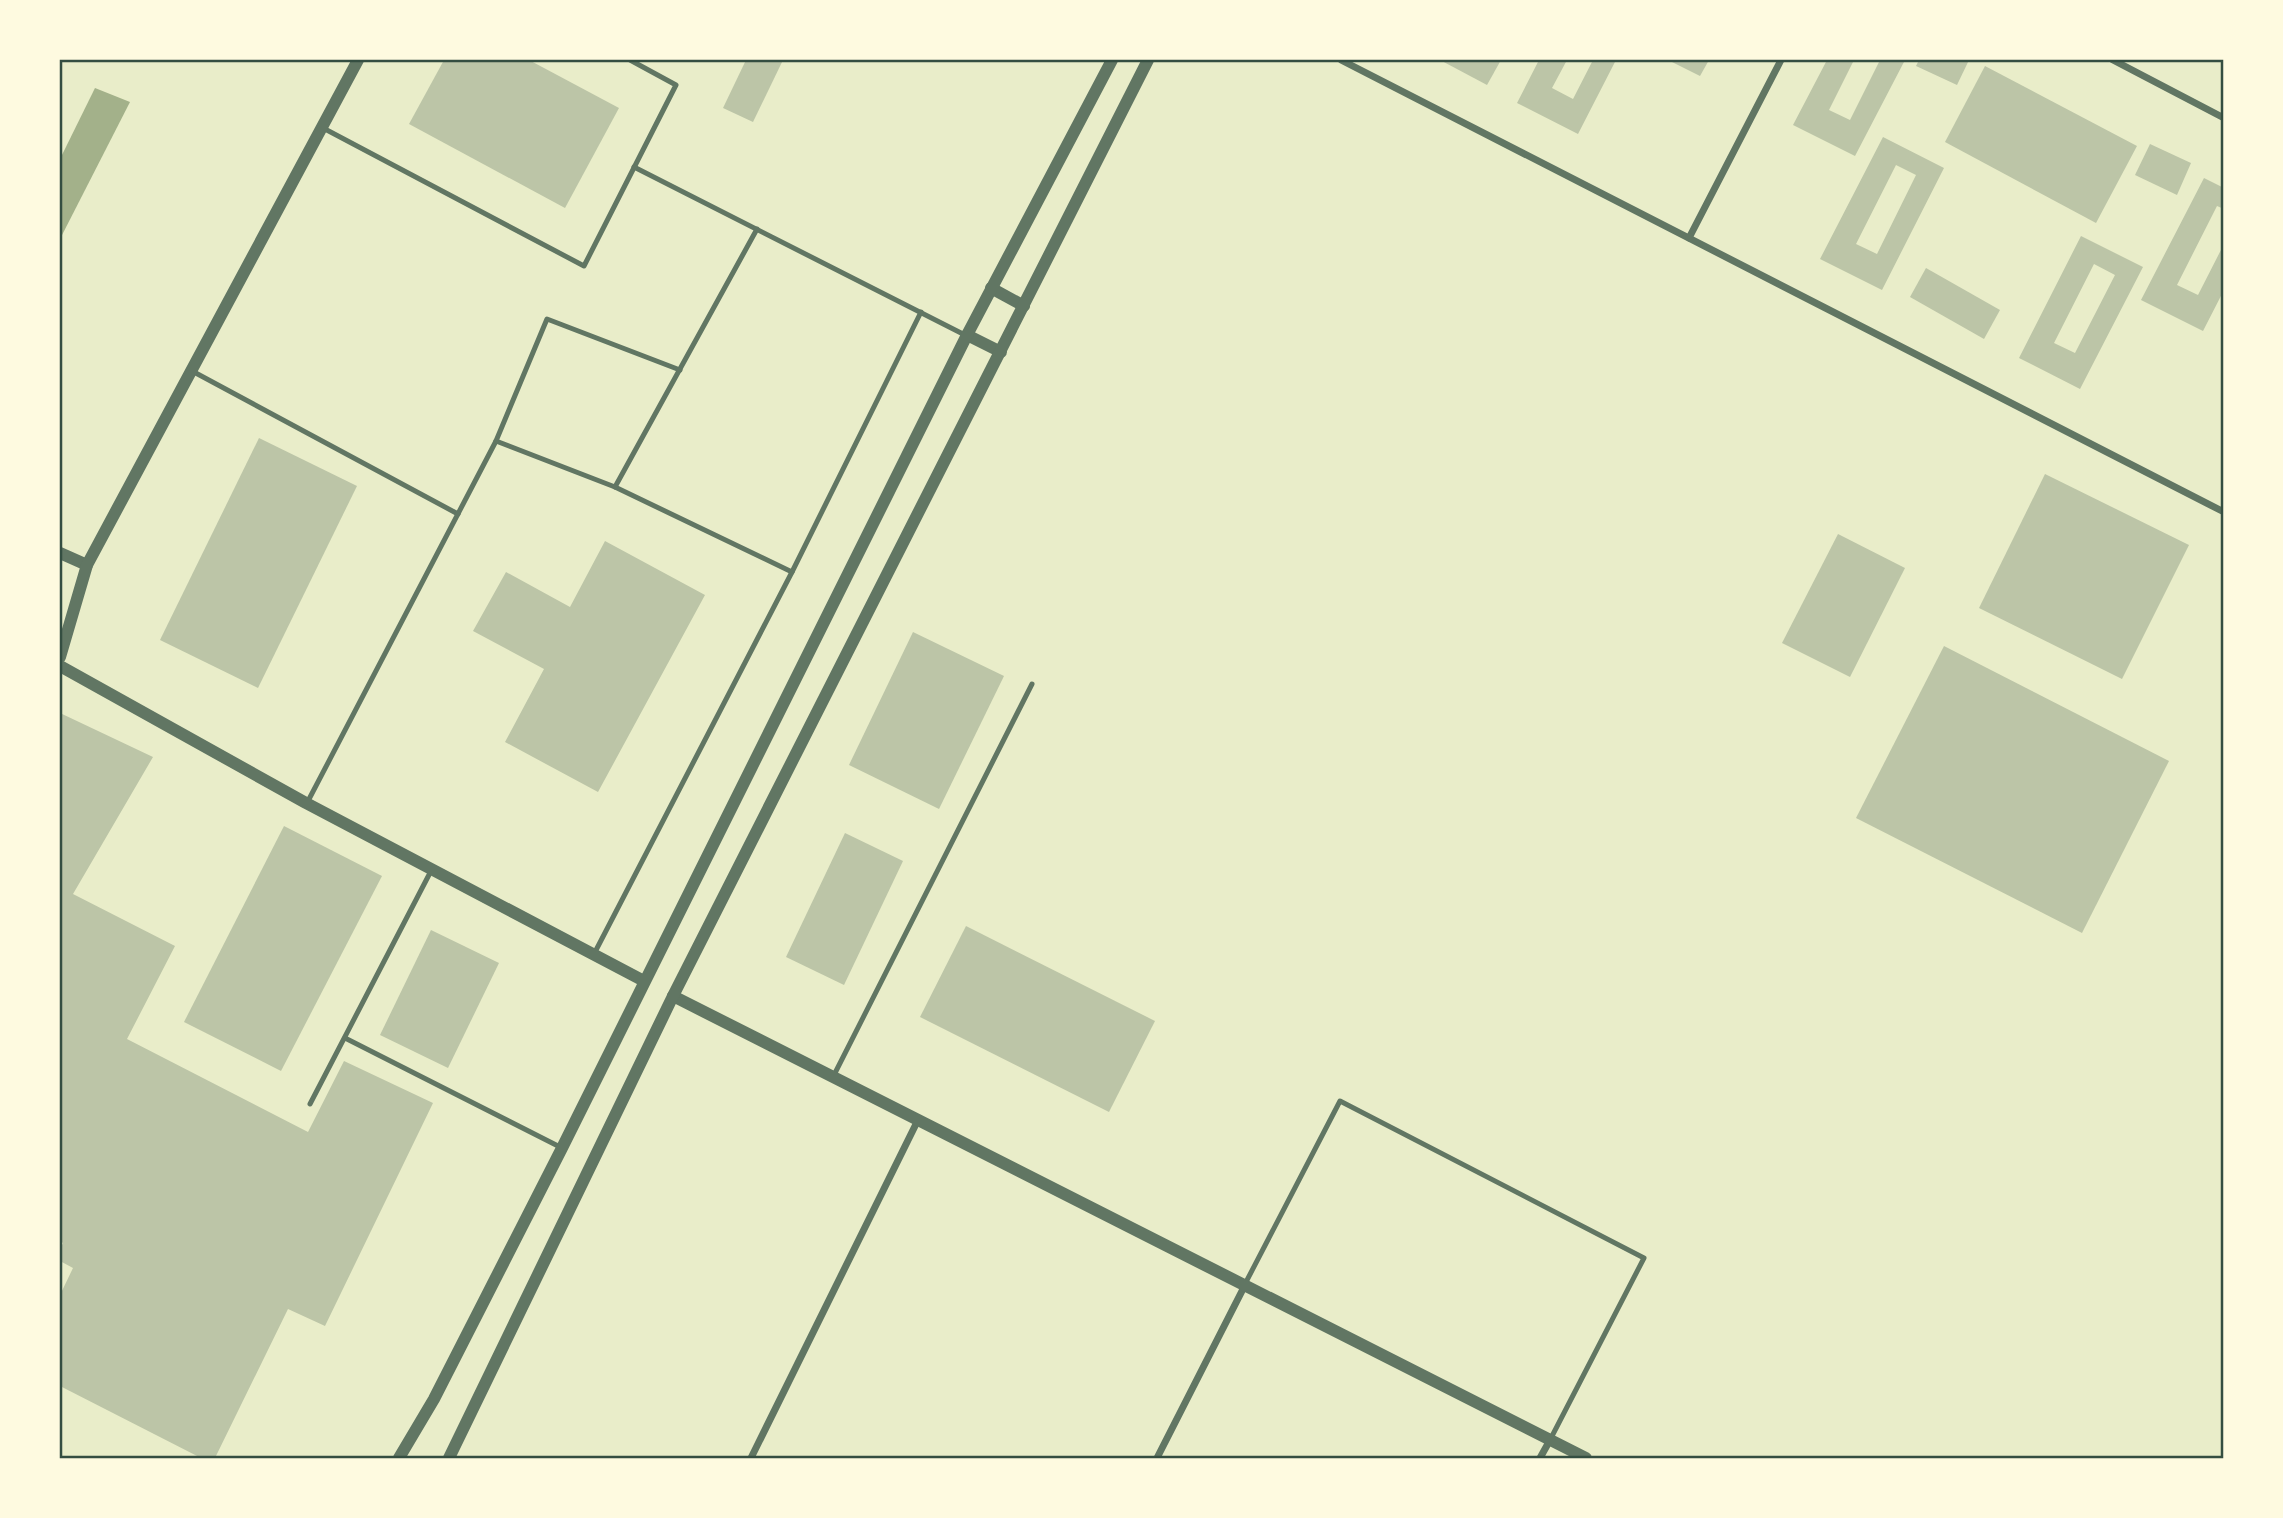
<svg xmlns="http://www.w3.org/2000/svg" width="2283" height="1518" font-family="'Sofia Sans Condensed',sans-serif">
  <rect width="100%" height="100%" fill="#e9edc9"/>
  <!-- water -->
  <path fill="#a3b18a" d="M95,88L130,102L60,239V159Z"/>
  <!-- building -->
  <g fill="#bcc5a7" fill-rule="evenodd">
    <path d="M444,60H529L619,108L565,208L409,124Z"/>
    <path d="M746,60H783L753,122L723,108Z"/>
    <path d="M1440,60H1501L1487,85Z"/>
    <path d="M1539,60H1567L1552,88L1573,99L1593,60H1616L1578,134L1517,103Z"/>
    <path d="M1668,60H1709L1700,76Z"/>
    <path d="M1827,60H1854L1829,110L1850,120L1880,60H1905L1855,156L1793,125Z"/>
    <path d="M1919,60H1969L1957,85L1916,66Z"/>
    <path d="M1985,66L2137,146L2096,223L1945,142Z"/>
    <path d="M1883,137L1944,168L1882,290L1820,259ZM1896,165L1916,175L1877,254L1856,244Z"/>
    <path d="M2150,144L2191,163L2177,195L2135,175Z"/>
    <path d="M2204,178L2224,188V209L2217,206L2177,285L2198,295L2224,244V290L2203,331L2141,300Z"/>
    <path d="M2081,236L2143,267L2080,389L2019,358ZM2094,264L2115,275L2075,353L2054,343Z"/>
    <path d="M1926,268L2000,310L1984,339L1910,297Z"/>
    <path d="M259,438L357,486L258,688L160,640Z"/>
    <path d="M2045,474L2189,545L2122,679L1979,608Z"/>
    <path d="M1838,534L1905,568L1850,677L1782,643Z"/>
    <path d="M605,541L705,595L598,792L505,742L544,669L473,631L506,572L570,607Z"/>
    <path d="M913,632L1004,676L939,809L849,765Z"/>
    <path d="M1944,646L2169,761L2082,933L1856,818Z"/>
    <path d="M60,713L153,757L73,894L175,946L127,1039L308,1132L344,1061L433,1103L325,1326L288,1309L215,1458H201L60,1386V1295L73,1268L60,1261V1249L63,1243L60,1241Z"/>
    <path d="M284,826L382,876L281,1071L184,1022Z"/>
    <path d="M845,833L903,861L844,985L786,957Z"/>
    <path d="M966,926L1155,1021L1109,1112L920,1017Z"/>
    <path d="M431,930L499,963L448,1068L380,1035Z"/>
  </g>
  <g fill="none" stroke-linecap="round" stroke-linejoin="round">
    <!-- service -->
    <g stroke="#617663" stroke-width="5">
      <path d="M323,128L584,266L676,85L630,60"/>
      <path d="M634,167L965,335"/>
      <path d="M192,371L458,514"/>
      <path d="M496,441L615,487L792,572"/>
      <path d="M615,487L757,229"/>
      <path d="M307,803L496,441L547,319L680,370"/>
      <path d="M594,954L792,572L921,312"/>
      <path d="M345,1038L562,1148"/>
      <path d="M833,1077L1032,684"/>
      <path d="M310,1104L432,869"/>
      <path d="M1245,1284L1340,1101L1644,1258L1550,1440"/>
    </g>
    <!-- minor -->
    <g stroke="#617663" stroke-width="7">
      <path d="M1341,60L2224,512"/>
      <path d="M2113,60L2224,118"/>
      <path d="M1689,238L1781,60"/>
      <path d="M751,1458L917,1122"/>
      <path d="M1157,1458L1244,1287"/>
      <path d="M1540,1458L1550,1440"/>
    </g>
    <!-- tertiary -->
    <g stroke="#617663" stroke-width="12">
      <path d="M991,288L1024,306"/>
      <path d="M967,335L1001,352"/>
      <path d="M60,553L87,565"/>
      <path d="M60,657L87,565L358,60"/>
      <path d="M60,666L306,803L644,981"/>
      <path d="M673,996L1586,1458"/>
      <path d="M399,1458L434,1399L562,1148L967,335L1112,60"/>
      <path d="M449,1458L673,996L1148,60"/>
    </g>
  </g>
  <!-- border -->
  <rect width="2283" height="1518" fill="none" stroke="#fefae0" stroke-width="122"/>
  <rect x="61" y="61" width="2161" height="1396" fill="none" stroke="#344e41" stroke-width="2.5"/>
</svg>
